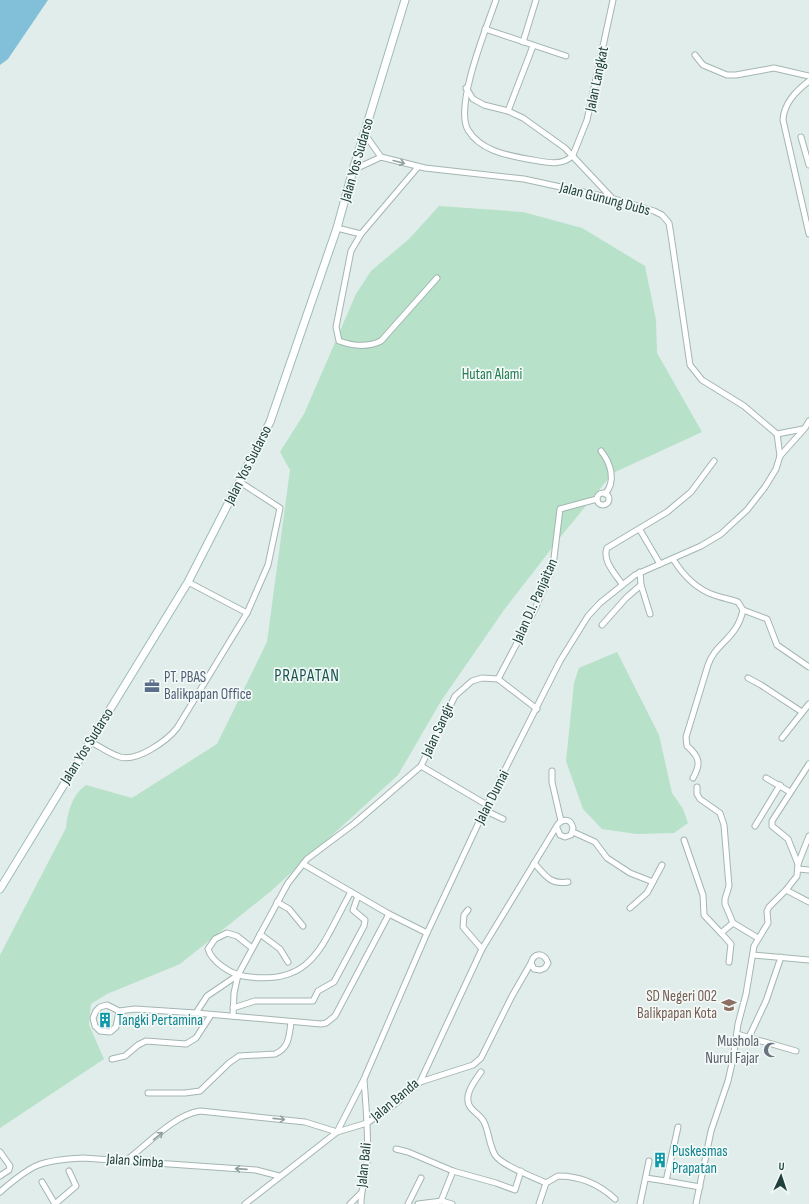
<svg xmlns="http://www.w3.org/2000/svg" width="809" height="1204" font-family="'Sofia Sans Condensed',sans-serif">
  <rect width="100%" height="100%" fill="#e1edea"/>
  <!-- green -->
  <g fill="#b7e1c8">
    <path d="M439,206L523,212L582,228L645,266L656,320L657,353L702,432L613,473L562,535L504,610L441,701L398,775L271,891L180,964L107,994L91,1004L89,1025L104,1059L0,1128V955L66,828C68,811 72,795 86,785L132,798L217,744L267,642L290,470L280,452L304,414L356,294L371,271L409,239Z"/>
    <path d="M617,652L659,735L672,793L683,809L688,823L674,833L637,834L602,829L583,809L566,761L574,683L579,668Z"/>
  </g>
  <!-- water -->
  <path fill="#82c0d9" d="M0,0H48L8,59L0,65Z"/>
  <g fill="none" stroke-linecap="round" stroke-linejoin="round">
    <!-- minor casing -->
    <g stroke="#a3b6b2" stroke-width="7">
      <g id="minor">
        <path d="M496,0C487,26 454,106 468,130C480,150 505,155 527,159C541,161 562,168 573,155L587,120L613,0"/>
        <path d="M485,29L566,56"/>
        <path d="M523,42L536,0"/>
        <path d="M695,55L703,65L727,75H736L774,68L809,76"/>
        <path d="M809,81C796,91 784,103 783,120L809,234"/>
        <path d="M466,88L473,99L484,105L508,111L523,118L565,148L611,197"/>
        <path d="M508,111L533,46"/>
        <path d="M364,133L381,157"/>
        <path d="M801,137L809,165"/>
        <path d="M381,157L425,168L524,179L611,198L654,211L662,215L669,223L671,235L690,365L702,380L744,406L777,434"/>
        <path d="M418,167L361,234L351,251L336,327L339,341C353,346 367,348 381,341L437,278"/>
        <path d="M353,170L381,157"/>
        <path d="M337,228L361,234"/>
        <path d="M777,434L803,429"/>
        <path d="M601,451C610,462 617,481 605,494"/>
        <path d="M780,456L805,428L809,421"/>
        <path d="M240,482L280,508L268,565L247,613"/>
        <circle cx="603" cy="499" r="6"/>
        <path d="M640,530L660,564"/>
        <path d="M673,559C683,575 696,589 714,595C722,598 730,599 738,602L743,610C737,639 715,643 708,665L686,737L687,746C700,757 701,764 693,778"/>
        <path d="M622,584C615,574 602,560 607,548L667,512L691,492L714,461"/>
        <path d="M641,585L650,614"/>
        <path d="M743,610L767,619L777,645L809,667"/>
        <path d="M602,625L626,598L641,585L640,572"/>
        <path d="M748,678L761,685L802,712"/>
        <path d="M498,679L535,609L553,566L560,509L597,499"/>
        <path d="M782,738L809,704"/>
        <path d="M89,741C99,746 110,754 120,757C137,762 167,741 177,728L247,613L188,582"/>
        <path d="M421,766L455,696L472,681L482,678L498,679L537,709"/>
        <path d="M552,771V782L561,821"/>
        <path d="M766,778L790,792"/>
        <path d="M697,787V794L700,799L720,813L724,825L729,886L725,899V904L733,923L758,938"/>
        <path d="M484,810L503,819"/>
        <path d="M755,826L780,785"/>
        <path d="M573,832L595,842L607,858L630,873L653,882"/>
        <path d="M684,840L703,895L704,915L721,933L733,923"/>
        <path d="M534,863C545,875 550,885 568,882"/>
        <path d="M303,864L389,914L427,933"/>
        <path d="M798,864L788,839L772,826V821L809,764"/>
        <path d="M798,869L809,870"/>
        <path d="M786,890L809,902"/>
        <path d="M277,902L289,909L303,926"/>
        <path d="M630,908L647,893L662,865"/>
        <path d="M468,910L464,915L463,927L482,949"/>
        <path d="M721,933L731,944L729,962"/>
        <path d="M260,934L280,949L288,962"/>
        <path d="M252,948L237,936L227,933L215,939L208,949C212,962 231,974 243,976C314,988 322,943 351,892"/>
        <path d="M753,955L809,960"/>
        <path d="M233,1008L255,1001H313L318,991L334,982L364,926L365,920L353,910L358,896"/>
        <path d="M119,1011L116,1027L110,1032L100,1031L95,1026L93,1018L96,1011L100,1007L107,1005L119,1011L135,1009L196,1013L321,1024L326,1023L335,1016L389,914"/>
        <path d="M196,1013L207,996L238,975"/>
        <path d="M233,1016L234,993L238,975L288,883L307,859L355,823L421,766L487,805"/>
        <path d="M737,1034L796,1051"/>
        <path d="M749,1037L766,1001L781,957"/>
        <path d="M112,1059L125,1056L138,1045L146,1041L186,1044L196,1038L211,1015"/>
        <path d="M481,1072C474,1082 462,1097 471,1108C475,1113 482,1117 484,1122C489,1132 489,1145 495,1155C502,1166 534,1177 546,1183"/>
        <path d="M420,1082L473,1065L481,1058L512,996L531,963C534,952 544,952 548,963L545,968L540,970L534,969L531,963"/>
        <path d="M148,1093H185L200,1091L229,1063L239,1056L275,1054C289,1048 289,1037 291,1022"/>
        <path d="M678,1127L666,1181L700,1187"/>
        <path d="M396,1149L408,1152L453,1171L441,1201"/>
        <path d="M0,1152L10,1166L9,1170L0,1176"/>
        <path d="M127,1160C148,1144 174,1115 200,1111L305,1122L337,1132L367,1123L395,1104L420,1082L482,949L558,824C564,818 571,819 573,828L571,835L565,837L560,835L557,828"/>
        <path d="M453,1171L496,1183L515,1190L521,1171"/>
        <path d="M646,1178L666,1181"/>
        <path d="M42,1182L55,1204"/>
        <path d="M0,1192C32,1164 41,1160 83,1158L256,1170L279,1176"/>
        <path d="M55,1204L76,1186L69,1171"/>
        <path d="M245,1204L337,1132L364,1079L427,933L487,805L560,661L588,616L600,603L635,575L701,546L721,534L747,510L765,487L776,469L780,456L777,434"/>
        <path d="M350,1204L361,1193"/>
        <path d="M361,1204C361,1189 366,1176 367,1161C369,1134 366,1107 364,1080"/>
        <path d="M408,1204L421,1178"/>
        <path d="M418,1204L442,1201L452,1204"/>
        <path d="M539,1204L546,1183L558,1176C579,1176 599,1184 615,1199"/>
        <path d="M640,1204L649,1161"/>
        <path d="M696,1204L711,1131L728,1081L733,1059L738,1024L746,994L754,946L768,923L767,911L769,907L786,890L797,876L798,864L809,836"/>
      </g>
    </g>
    <!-- secondary casing -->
    <g stroke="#9ebbb4" stroke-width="9">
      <path id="secondary" d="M0,889L188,582L270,422L337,228L353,170L405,0"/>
    </g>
    <!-- minor -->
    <use href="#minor" stroke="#fff" stroke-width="5"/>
    <!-- secondary -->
    <use href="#secondary" stroke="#fff" stroke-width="7"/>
  </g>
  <!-- one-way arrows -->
  <defs><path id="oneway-shaft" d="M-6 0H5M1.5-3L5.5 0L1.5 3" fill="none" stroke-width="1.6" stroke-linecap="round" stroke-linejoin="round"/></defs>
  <g stroke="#8fa09e">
    <use href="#oneway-shaft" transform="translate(399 162) rotate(15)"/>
    <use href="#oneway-shaft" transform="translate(279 1119) rotate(6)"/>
    <use href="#oneway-shaft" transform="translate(158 1136) rotate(-39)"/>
    <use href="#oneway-shaft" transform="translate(241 1169) rotate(-176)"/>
  </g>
  <!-- icons -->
  <defs>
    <g id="office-bare" transform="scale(1.2)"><path d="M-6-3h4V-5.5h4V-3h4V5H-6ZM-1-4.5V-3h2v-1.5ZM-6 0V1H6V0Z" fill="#5c6f8a" stroke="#f2f9f7" stroke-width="2.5" paint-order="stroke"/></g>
    <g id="school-bare" transform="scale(1.2)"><path d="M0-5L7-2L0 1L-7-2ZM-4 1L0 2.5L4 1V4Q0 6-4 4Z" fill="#8d6e63" stroke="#f2f9f7" stroke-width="2.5" paint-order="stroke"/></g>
    <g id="building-bare" transform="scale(1.2)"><path d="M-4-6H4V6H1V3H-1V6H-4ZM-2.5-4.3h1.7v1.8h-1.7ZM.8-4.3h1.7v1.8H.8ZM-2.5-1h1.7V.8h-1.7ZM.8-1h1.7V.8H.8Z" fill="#0f9aa8" stroke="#f2f9f7" stroke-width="2.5" paint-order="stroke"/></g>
    <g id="mosque-bare" transform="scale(1.2)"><path d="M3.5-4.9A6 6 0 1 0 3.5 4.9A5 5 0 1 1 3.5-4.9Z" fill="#6b7280" stroke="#f2f9f7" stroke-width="2.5" paint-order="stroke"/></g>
  </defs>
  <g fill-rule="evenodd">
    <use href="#office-bare" x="152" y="686"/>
    <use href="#school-bare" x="729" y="1005"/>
    <use href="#building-bare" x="105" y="1020"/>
    <use href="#mosque-bare" x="771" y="1050"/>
    <use href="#building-bare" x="660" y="1160"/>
  </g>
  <g text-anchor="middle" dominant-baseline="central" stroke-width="3.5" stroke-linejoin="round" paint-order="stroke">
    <!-- street labels -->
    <g font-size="15" fill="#1f403c" stroke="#f2f9f7">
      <text transform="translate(597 79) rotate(-78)">Jalan Langkat</text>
      <text transform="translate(357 160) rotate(-74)">Jalan Yos Sudarso</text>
      <text transform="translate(605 199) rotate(15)">Jalan Gunung Dubs</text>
      <text transform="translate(248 465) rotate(-63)">Jalan Yos Sudarso</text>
      <text transform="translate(535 601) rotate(-66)">Jalan D.I. Panjaitan</text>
      <text transform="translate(438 730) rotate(-65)">Jalan Sangir</text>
      <text transform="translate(87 746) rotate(-58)">Jalan Yos Sudarso</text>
      <text transform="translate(492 797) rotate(-63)">Jalan Dumai</text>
      <text transform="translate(395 1100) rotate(-40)">Jalan Banda</text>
      <text transform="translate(135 1161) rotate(4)">Jalan Simba</text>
      <text transform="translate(364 1165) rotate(-84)">Jalan Bali</text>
    </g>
    <!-- park labels -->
    <g font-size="15" fill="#247c52" stroke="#f2f9f7">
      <text x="492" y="374">Hutan Alami</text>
    </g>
    <!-- service labels -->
    <g font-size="15" fill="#4e5e75" stroke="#f2f9f7" text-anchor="start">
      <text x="164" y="677">PT. PBAS<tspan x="164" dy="17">Balikpapan Office</tspan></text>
    </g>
    <!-- education labels -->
    <g font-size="15" fill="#785e54" stroke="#f2f9f7" text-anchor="end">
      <text x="717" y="996">SD Negeri 002<tspan x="717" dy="17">Balikpapan Kota</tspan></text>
    </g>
    <!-- culture labels -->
    <g font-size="15" fill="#0d838f" stroke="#f2f9f7" text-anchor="start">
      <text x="117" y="1020">Tangki Pertamina</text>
      <text x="672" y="1151">Puskesmas<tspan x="672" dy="17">Prapatan</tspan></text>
    </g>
    <!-- worship labels -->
    <g font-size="15" fill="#5b616d" stroke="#f2f9f7" text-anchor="end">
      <text x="759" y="1041">Mushola<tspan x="759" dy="17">Nurul Fajar</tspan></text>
    </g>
    <!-- quarter labels -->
    <g font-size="17" letter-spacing="1" fill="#18554f" stroke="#f2f9f7">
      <text x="307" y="676">PRAPATAN</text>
    </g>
  </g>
  <!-- north arrow -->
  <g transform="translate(781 1176) rotate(3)" stroke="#f2f9f7" stroke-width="3" paint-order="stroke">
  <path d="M0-3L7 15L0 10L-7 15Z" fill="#1f403c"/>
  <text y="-6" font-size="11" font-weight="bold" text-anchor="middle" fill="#1f403c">U</text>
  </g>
</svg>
